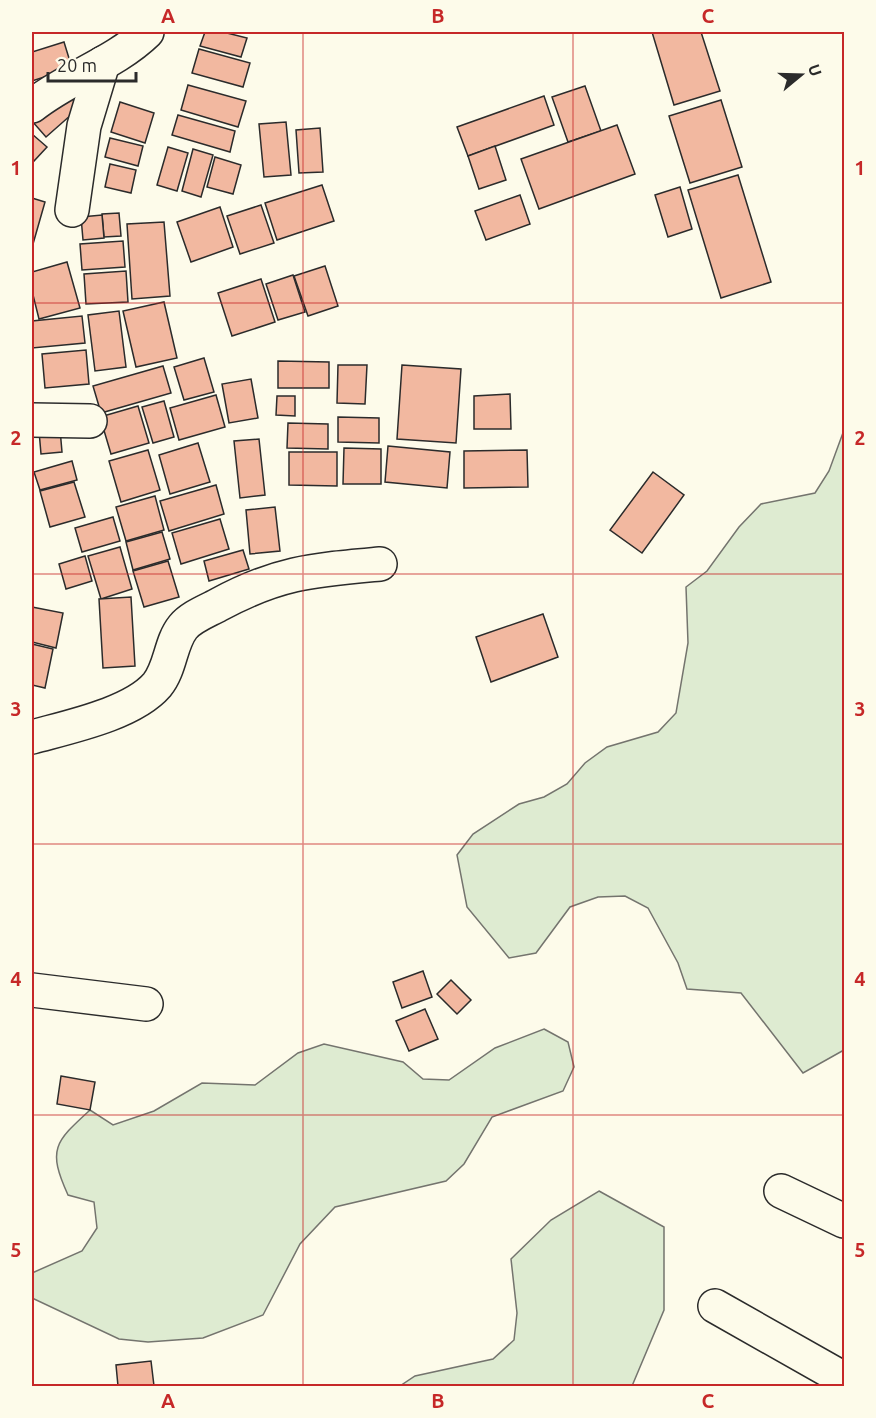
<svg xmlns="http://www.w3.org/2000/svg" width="876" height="1418" font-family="Ubuntu,sans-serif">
  <rect width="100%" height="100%" fill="#fdfbea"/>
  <!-- green -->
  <g fill="#deebd1" stroke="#74746e" stroke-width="1.5">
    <path d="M844,430V1050L803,1073L741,993L687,989L678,963L648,908L625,896L598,897L570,907L536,953L509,958L467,907L457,855L473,834L519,804L544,797L567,784L585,763L607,747L658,732L676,713L688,643L686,587L707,571L739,527L761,504L815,493L829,471Z"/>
    <path d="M544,1029L568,1042L574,1067L563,1091L492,1117L464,1164L446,1181L335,1207L300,1244L263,1315L203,1338L148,1342L119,1339L32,1298V1273L82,1251L97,1228L94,1202L68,1195C47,1149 55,1142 90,1110L113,1125L154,1111L202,1083L255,1085L298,1053L324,1044L403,1062L423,1079L449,1080L495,1048Z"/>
    <path d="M599,1191L664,1227V1310L632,1386H400L415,1376L493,1359L514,1340L517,1313L511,1259L551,1220Z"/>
  </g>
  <!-- building -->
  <g fill="#f2b8a0" stroke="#2b2b2b" stroke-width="1.5">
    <path d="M205,32H223L247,38L241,57L200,46Z"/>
    <path d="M652,32H701L720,91L674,105Z"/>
    <path d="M64,42L72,68L32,81V52Z"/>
    <path d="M199,49L250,63L243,87L192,73Z"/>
    <path d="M188,85L246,101L238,127L181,110Z"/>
    <path d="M585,86L601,131L568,142L552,97Z"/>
    <path d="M63,88L80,107L46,137L32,121Z"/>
    <path d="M544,96L554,125L468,156L457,127Z"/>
    <path d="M721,100L742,167L690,183L669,116Z"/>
    <path d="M120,102L154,113L145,143L111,132Z"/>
    <path d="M178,115L235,131L230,152L172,135Z"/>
    <path d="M286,122L291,175L264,177L259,124Z"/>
    <path d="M617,125L635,174L539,209L521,159Z"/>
    <path d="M320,128L323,172L299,173L296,130Z"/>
    <path d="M32,134L47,147L34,161L32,158Z"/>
    <path d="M110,138L143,146L138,166L105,157Z"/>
    <path d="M495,146L506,180L479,189L468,156Z"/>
    <path d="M168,147L188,153L177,191L157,185Z"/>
    <path d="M193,149L213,155L201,197L182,191Z"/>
    <path d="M215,157L241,165L233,194L207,187Z"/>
    <path d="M110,164L136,170L131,193L105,187Z"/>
    <path d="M738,175L771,282L721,298L688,190Z"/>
    <path d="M322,185L334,221L277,240L265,203Z"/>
    <path d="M680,187L692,229L668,237L655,195Z"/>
    <path d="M520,195L530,224L486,240L475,211Z"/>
    <path d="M32,198L45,202L33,244L32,243Z"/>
    <path d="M261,205L274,243L240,254L227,216Z"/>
    <path d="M220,207L233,247L191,262L177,222Z"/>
    <path d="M119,213L121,236L104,237L102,214Z"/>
    <path d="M102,215L104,238L83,240L81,217Z"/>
    <path d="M164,222L170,296L132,299L127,224Z"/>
    <path d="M123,241L125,267L82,270L80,244Z"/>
    <path d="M67,262L80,308L39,319L32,291V272Z"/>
    <path d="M325,266L338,306L308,316L294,276Z"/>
    <path d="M126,271L128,302L86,304L84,274Z"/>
    <path d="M293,275L305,312L278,320L266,284Z"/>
    <path d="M261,279L275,322L232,336L218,293Z"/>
    <path d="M164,302L177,358L136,367L123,311Z"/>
    <path d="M119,311L126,367L95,371L88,315Z"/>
    <path d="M82,316L85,343L32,348V321Z"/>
    <path d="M86,350L89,384L45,388L42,354Z"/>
    <path d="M204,358L214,392L184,400L174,367Z"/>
    <path d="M278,361L329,362V388H278Z"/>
    <path d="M338,365H367L365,404L337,403Z"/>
    <path d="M402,365L461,369L456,443L397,439Z"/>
    <path d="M163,366L171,393L101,413L93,386Z"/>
    <path d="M251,379L258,418L229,423L222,384Z"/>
    <path d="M510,394L511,429H474V396Z"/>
    <path d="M216,395L225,427L179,440L170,408Z"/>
    <path d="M277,396H295V416L276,415Z"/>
    <path d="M164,401L174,437L153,443L142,407Z"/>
    <path d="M138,406L149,443L111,454L100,417Z"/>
    <path d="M338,417L379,418V443L338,442Z"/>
    <path d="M288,423L328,424V449L287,448Z"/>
    <path d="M60,429L62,452L41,454L39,431Z"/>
    <path d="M259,439L265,495L240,498L234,441Z"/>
    <path d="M198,443L210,482L170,494L159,455Z"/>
    <path d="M388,446L450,452L447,488L385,482Z"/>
    <path d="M344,448L381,449V484H343Z"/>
    <path d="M148,450L160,490L121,502L109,461Z"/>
    <path d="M527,450L528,487L464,488V451Z"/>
    <path d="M289,452H337V486L289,485Z"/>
    <path d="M72,461L77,480L40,490L34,472Z"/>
    <path d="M653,472L684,495L642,553L610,530Z"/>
    <path d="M74,482L85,517L50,527L40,491Z"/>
    <path d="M216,485L224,514L169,531L160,501Z"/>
    <path d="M155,496L164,530L126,541L116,507Z"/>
    <path d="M275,507L280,551L250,554L246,510Z"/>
    <path d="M113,517L120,541L82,552L75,528Z"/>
    <path d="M220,519L229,549L181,564L172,533Z"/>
    <path d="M162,532L170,559L133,570L126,542Z"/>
    <path d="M120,547L132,589L101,599L88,556Z"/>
    <path d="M243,550L249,569L209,581L204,561Z"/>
    <path d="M85,556L92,581L66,589L59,564Z"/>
    <path d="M168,561L179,597L144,607L133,571Z"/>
    <path d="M131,597L135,666L103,668L99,599Z"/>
    <path d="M32,607L63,613L56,648L32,642Z"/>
    <path d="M543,614L558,657L491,682L476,637Z"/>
    <path d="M32,644L53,649L45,688L32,685Z"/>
    <path d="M423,971L432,997L402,1008L393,982Z"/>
    <path d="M451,980L471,1000L457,1014L437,994Z"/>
    <path d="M425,1009L438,1039L409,1051L396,1021Z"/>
    <path d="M61,1076L95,1082L90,1110L57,1104Z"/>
    <path d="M151,1361L154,1386H118L116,1365Z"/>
  </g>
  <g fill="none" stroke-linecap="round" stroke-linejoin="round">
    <!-- minor casing -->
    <g stroke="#2b2b2b" stroke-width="36">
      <g id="minor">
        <path d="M32,106C68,77 114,64 147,32"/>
        <path d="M72,210L84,126L103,63"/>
        <path d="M32,420L90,421"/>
        <path d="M32,737C68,727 132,714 157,685C171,668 170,643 183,627C191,617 207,611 218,605C279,572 313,570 380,564"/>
        <path d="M32,990L146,1004"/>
        <path d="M781,1191L844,1221"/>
        <path d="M715,1306L844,1379"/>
      </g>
    </g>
    <!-- minor -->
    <use href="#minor" stroke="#fdfbea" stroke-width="33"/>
  </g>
  <!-- grid -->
  <path fill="none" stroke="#c62828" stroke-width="1.5" stroke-opacity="0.55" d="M303,32V1386M573,32V1386M32,303H844M32,574H844M32,844H844M32,1115H844"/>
  <!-- border -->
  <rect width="876" height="1418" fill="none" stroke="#fdfbea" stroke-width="66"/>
  <!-- north arrow -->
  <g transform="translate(801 75) rotate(71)" stroke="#fdfbea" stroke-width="4.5" paint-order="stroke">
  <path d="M0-4.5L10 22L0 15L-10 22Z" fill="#2b2b2b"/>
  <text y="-9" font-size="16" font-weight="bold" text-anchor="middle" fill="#2b2b2b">U</text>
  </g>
  <!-- scale -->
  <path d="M48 72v9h88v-9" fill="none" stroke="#2b2b2b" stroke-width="3"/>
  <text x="57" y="72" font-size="18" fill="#2b2b2b" stroke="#fdfbea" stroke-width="4.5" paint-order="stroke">20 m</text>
  <rect x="33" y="33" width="810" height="1352" fill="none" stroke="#c62828" stroke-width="2"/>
  <g font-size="20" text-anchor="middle" font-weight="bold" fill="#c62828">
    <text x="168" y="23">A</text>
    <text x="438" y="23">B</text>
    <text x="708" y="23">C</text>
    <text x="16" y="175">1</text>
    <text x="860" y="175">1</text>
    <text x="16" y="445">2</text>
    <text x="860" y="445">2</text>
    <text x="16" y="716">3</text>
    <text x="860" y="716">3</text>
    <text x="16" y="986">4</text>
    <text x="860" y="986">4</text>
    <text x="16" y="1257">5</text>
    <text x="860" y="1257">5</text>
    <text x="168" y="1408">A</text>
    <text x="438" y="1408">B</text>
    <text x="708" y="1408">C</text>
  </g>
</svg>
